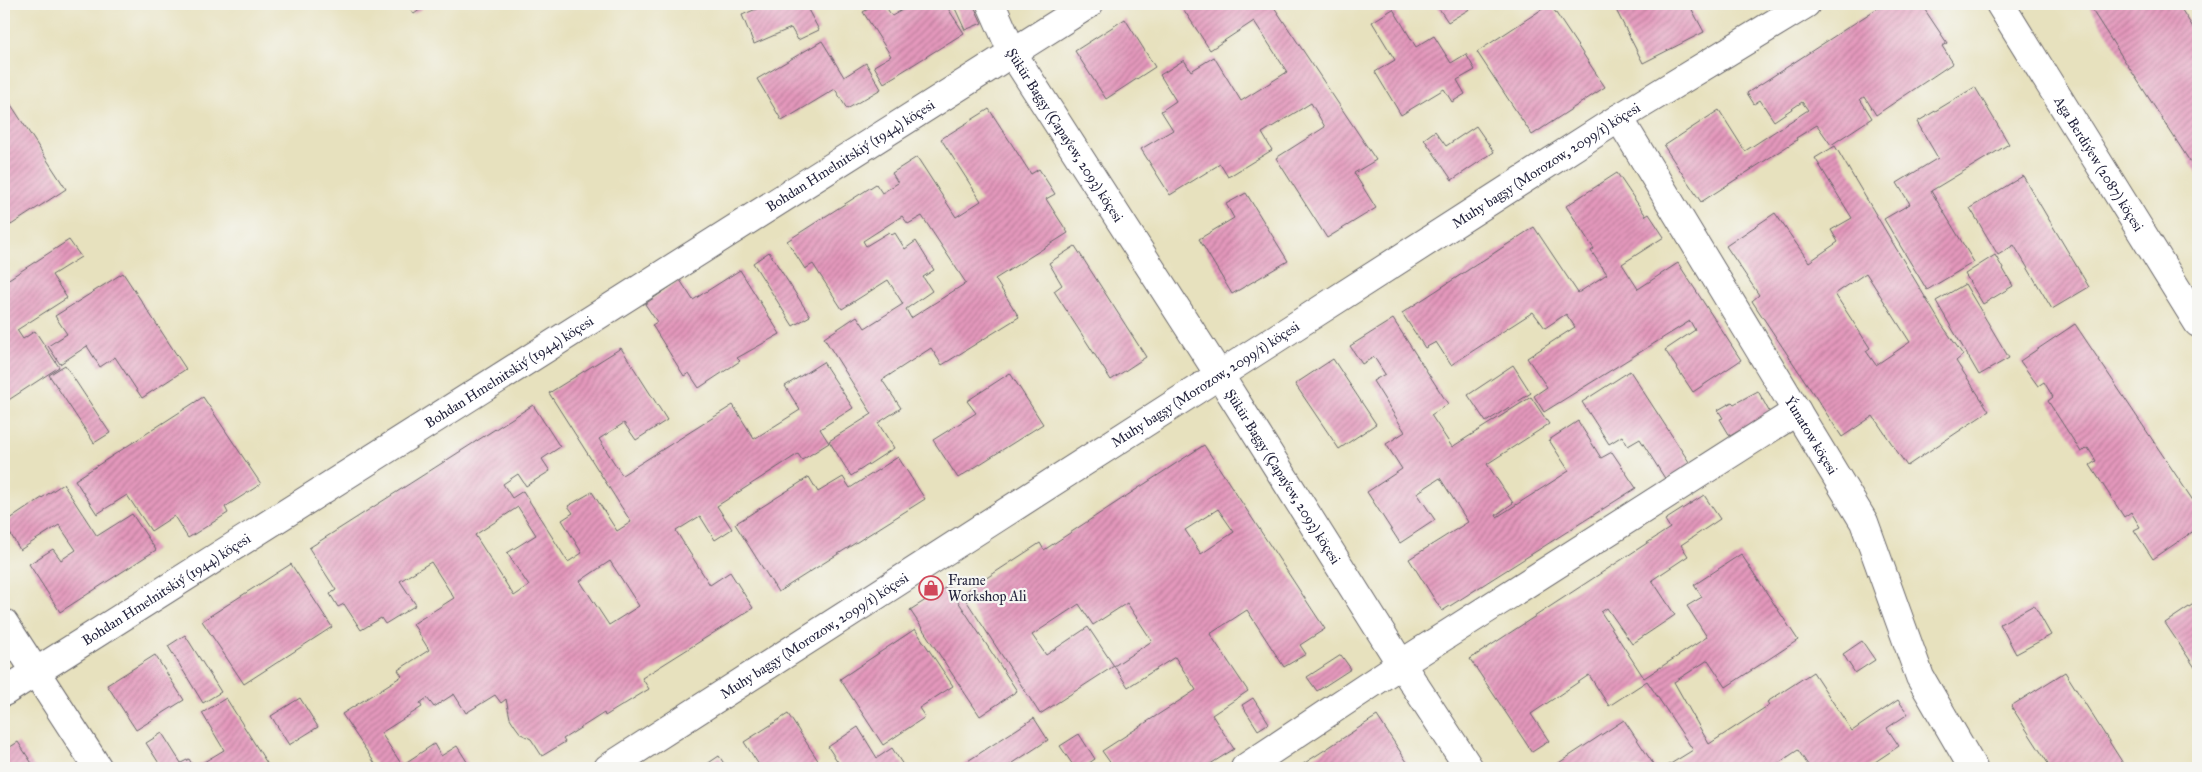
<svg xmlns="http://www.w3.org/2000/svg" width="2202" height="772" font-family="'IM FELL Great Primer',serif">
  <defs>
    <pattern id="building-hatch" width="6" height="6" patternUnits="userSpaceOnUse" patternTransform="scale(1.25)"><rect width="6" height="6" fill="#e498bc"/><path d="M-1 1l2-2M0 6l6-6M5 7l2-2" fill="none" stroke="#b87c9a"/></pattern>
  </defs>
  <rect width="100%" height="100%" fill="#f6f6f2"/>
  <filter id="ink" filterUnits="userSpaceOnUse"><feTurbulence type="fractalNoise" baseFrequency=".02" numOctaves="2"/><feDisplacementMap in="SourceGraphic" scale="10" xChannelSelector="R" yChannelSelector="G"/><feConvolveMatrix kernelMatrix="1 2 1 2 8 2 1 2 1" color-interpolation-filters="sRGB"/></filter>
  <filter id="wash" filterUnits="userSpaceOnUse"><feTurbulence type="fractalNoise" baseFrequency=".0096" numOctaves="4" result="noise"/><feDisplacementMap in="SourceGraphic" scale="20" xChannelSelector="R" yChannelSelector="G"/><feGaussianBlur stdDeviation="1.12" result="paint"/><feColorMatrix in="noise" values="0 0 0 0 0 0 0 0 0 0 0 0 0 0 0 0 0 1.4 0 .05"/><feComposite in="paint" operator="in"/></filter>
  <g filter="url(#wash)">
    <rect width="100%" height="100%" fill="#e7e1be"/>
    <g id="blocks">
      <!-- building -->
      <g fill="url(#building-hatch)" fill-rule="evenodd">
        <path d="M407,4H428L414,14Z"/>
        <path d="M768,4H805L819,30L798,40L791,28L754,44L742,15Z"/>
        <path d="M876,4H884L892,16L912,4H945L964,33L884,83L874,66L891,56L863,12Z"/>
        <path d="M953,4H973L982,23L965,30Z"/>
        <path d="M1180,4H1272L1376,160L1354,173L1376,208L1327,238L1276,158L1325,127L1311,103L1262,133L1272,150L1228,177L1220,164L1170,195L1141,149L1173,130L1161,111L1176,101L1160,75L1184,60L1191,71L1214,57L1241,101L1287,72L1254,21L1210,50Z"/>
        <path d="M1436,4H1478L1448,22Z"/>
        <path d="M1550,4L1605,87L1532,135L1477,52Z"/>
        <path d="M1613,4H1689L1704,32L1643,63Z"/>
        <path d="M1884,4H1921L1947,43L1942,46L1953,63L1876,115L1865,97L1860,99L1872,118L1831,145L1817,125L1796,138L1797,140L1701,202L1664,146L1719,110L1745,151L1808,110L1802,102L1774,121L1760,100L1754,104L1747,93Z"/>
        <path d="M2088,4H2178L2198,35V174Z"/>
        <path d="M1393,9L1416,47L1434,36L1451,63L1466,54L1475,70L1457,80L1465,94L1452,102L1444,89L1401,115L1375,72L1395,60L1372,22Z"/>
        <path d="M1125,19L1155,67L1106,99L1075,51Z"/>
        <path d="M822,41L844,77L866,63L881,89L847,109L835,89L782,121L757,79Z"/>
        <path d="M1975,87L2009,144L1931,191L1974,262L1927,290L1884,219L1910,204L1897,183L1938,158L1917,122Z"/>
        <path d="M4,94L66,189L11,225L4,213Z"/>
        <path d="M989,109L1031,174L1039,169L1055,194L1046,199L1068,233L995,279L1019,317L942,365L931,348L882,380L901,408L878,423L894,448L851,476L829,441L872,414L824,338L857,316L865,328L903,304L888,280L842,309L813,264L805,269L787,241L876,184L882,193L898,183L892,173L917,157L956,217L981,201L941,139ZM902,216L908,224L922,216L966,283L911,318L906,309L932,291L923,277L934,270L916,241L905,249L895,233L892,235L889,232L866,246L863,241Z"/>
        <path d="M1476,126L1494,152L1452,180L1424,139L1435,131L1446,146Z"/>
        <path d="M1835,146L1940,322L1963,355L1956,361L1989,411L1907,466L1873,416L1842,437L1752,301L1759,295L1726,246L1775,213L1809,262L1838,242L1831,230L1852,218L1815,158ZM1866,273L1910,342L1876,365L1866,351L1870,348L1835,294Z"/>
        <path d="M1617,173L1646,216L1649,214L1664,237L1622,264L1638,289L1678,263L1741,360L1693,392L1665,350L1695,330L1690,321L1544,412L1534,396L1547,387L1527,358L1575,327L1566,314L1545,328L1533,312L1451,365L1436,342L1425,348L1402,313L1534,227L1578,293L1607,274L1591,251L1594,249L1566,206Z"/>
        <path d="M2023,176L2089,287L2052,309L2014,245L1998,255L1970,208Z"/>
        <path d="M1246,193L1288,261L1232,294L1199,239L1234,218L1226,204Z"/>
        <path d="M69,240L81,257L52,275L67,298L17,330L23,339L35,331L59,367L4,403V282Z"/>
        <path d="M1075,246L1146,357L1111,380L1054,291L1062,285L1049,263Z"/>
        <path d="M769,252L810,316L793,326L753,263Z"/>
        <path d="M1995,255L2013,286L1983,304L1965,274Z"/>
        <path d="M740,270L780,334L737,358L740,361L699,388L689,373L684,376L652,325L657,322L645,304L680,280L693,300Z"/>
        <path d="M123,273L186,369L142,398L115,357L100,367L87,346L60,364L48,346L67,334L55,316Z"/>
        <path d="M1965,284L2009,358L1979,375L1936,301Z"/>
        <path d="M1393,319L1448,404L1431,415L1452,447L1531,397L1549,424L1487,464L1513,503L1496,515L1497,517L1569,471L1549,440L1578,421L1601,458L1612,452L1636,488L1442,611L1409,559L1468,522L1440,478L1417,493L1435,520L1400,543L1367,492L1402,469L1386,444L1405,432L1373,381L1385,374L1374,357L1362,364L1350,346Z"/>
        <path d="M2075,324L2198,508V528L2153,559L2134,530L2140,527L2131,512L2124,517L2090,465L2096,461L2088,448L2081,452L2048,401L2053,397L2044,382L2038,386L2020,361Z"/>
        <path d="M621,348L667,420L636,440L624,423L599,439L622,475L733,405L754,439L800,410L785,386L823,362L853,408L820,429L829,443L802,460L798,454L717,506L732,529L715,540L700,516L676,531L710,585L730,572L753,608L642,678L649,689L605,716L604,713L563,739L565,742L542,756L531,739L521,734L515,726L510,718L506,699L501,703L495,695L466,713L454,694L434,707L427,698L420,703L422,707L381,733L402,765L434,744L441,756L457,746L471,768H378L342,714L402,676L398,670L429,650L413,624L454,598L431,562L400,581L416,605L385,624L381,618L361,630L344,604L338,607L330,594L336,590L309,548L533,405L560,447L542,459L550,471L526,486L518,474L503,484L512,498L523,491L568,562L582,553L562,520L573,513L568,506L592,492L617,531L631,522L549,393ZM518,507L536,535L507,553L529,586L514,596L475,535ZM610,561L639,606L609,625L580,581Z"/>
        <path d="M1333,359L1376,424L1339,449L1295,384Z"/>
        <path d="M65,365L110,433L94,443L49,375Z"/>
        <path d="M1513,365L1531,393L1486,422L1468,395Z"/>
        <path d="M1630,371L1691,465L1666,480L1640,439L1628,446L1622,436L1609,444L1582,402Z"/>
        <path d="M1010,373L1043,424L958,478L933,440L976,413L967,401Z"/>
        <path d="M1758,391L1770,413L1730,436L1720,419L1723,418L1718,410L1732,402L1734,404Z"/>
        <path d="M203,397L261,484L225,507L228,513L188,538L174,516L151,531L127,495L97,514L75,480Z"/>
        <path d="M1204,445L1325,629L1300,645L1306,654L1284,667L1247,610L1210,634L1248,691L1212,715L1234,749L1204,768H1114L1102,751L1196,690L1175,657L1128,687L1114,666L1152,641L1127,603L1093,625L1079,604L1032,635L1046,655L1088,627L1114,666L1040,714L962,594L1040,543L1044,550ZM1218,509L1234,532L1201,554L1185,530Z"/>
        <path d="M898,457L925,499L778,592L735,524L809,477L818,492L843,477L850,488Z"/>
        <path d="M63,484L97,536L132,514L156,550L60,612L29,564L53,549L61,560L76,550L59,525L20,550L4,523Z"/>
        <path d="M1704,495L1720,519L1681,545L1688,556L1652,580L1675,615L1632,644L1607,608L1601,612L1644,678L1707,637L1687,606L1702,597L1694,585L1741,554L1798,640L1726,687L1708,660L1674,682L1709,744L1769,705L1767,702L1813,672L1852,731L1898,700L1908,714L1887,728L1899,746L1866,768H1810L1798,750L1771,768H1664L1693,750L1647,681L1609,706L1589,675L1531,714L1549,741L1532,752L1470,659L1670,528L1665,520Z"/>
        <path d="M291,564L332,627L244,684L202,621Z"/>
        <path d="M948,586L1017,691L980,716L910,610Z"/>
        <path d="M2198,601V672L2165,623Z"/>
        <path d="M2034,605L2051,635L2016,654L2000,624Z"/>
        <path d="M915,629L953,686L919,708L925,717L883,745L840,679Z"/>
        <path d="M185,635L221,692L203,703L168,646Z"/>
        <path d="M1862,641L1875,660L1855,673L1843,654Z"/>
        <path d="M155,655L184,700L136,730L107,685Z"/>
        <path d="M1341,655L1351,669L1317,691L1307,677Z"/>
        <path d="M2065,672L2126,768H2051L2011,706Z"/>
        <path d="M226,698L270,768H162L146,743L162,733L181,763L189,759L194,768L224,750L202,713Z"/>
        <path d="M300,698L318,727L289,745L271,716Z"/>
        <path d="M1253,698L1269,723L1258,730L1242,705Z"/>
        <path d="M788,714L819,762L810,768H761L744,742Z"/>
        <path d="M1377,716L1407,762L1398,768H1297Z"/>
        <path d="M1034,718L1048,740L1010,765L1013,768H957Z"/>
        <path d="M1624,720L1656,768H1551Z"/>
        <path d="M858,727L877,758L892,748L905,768H842L828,747Z"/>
        <path d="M1079,734L1095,759L1082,768H1075L1060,746Z"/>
        <path d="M18,742L35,768H4V751Z"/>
        <path d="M719,756L727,768H701Z"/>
      </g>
    </g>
  </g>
  <g filter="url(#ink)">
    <use href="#blocks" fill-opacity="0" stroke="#676569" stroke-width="1"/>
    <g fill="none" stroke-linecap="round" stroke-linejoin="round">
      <!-- minor casing -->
      <g stroke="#676569" stroke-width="30">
        <g id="minor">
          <path id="s1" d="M991,4L1013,54L1220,376L1401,664L1469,768"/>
          <path id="s2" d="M2000,4L2198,323"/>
          <path id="s3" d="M1619,118L1864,522L1920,677L1973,768"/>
          <path d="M4,623L98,768"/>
          <path id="s4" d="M4,692L1089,4"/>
          <path id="s5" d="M608,768L1619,118L1806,4"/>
          <path d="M1245,768L1401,664L1797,411"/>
        </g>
      </g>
      <!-- minor -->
      <use href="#minor" stroke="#fff" stroke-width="28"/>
    </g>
  </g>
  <!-- icons -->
  <defs>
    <g id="shop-ring" transform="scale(1.25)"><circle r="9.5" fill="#f6f6f2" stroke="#d1495b" stroke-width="1.5"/><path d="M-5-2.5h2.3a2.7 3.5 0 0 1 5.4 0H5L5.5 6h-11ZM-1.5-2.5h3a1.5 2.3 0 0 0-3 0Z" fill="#d1495b"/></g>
  </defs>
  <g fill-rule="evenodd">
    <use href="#shop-ring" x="931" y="588"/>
  </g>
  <g text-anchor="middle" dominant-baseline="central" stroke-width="4.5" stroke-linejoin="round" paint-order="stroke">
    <!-- street labels -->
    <g font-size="14" fill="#22223b" stroke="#f6f6f2">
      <text stroke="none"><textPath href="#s1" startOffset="151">Şükür Bagşy (Çapaýew, 2093) köçesi</textPath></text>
      <text stroke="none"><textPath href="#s4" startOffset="1002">Bohdan Hmelnitskiý (1944) köçesi</textPath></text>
      <text stroke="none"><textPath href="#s2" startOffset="188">Aga Berdiýew (2087) köçesi</textPath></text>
      <text stroke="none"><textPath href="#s5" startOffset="1115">Muhy bagşy (Morozow, 2099/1) köçesi</textPath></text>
      <text stroke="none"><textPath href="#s4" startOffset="598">Bohdan Hmelnitskiý (1944) köçesi</textPath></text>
      <text stroke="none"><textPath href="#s5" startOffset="710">Muhy bagşy (Morozow, 2099/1) köçesi</textPath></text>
      <text stroke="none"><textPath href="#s3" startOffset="371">Ýunatow köçesi</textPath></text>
      <text stroke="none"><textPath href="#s1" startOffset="556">Şükür Bagşy (Çapaýew, 2093) köçesi</textPath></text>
      <text stroke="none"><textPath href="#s4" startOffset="192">Bohdan Hmelnitskiý (1944) köçesi</textPath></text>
      <text stroke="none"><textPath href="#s5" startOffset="245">Muhy bagşy (Morozow, 2099/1) köçesi</textPath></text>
    </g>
    <!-- poi labels -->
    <g font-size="14" fill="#22223b" stroke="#f6f6f2" text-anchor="start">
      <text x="948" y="580">Frame<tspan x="948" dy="16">Workshop Ali</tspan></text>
    </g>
  </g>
  <!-- margin -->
  <rect width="2202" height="772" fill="none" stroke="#f6f6f2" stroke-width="20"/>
</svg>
